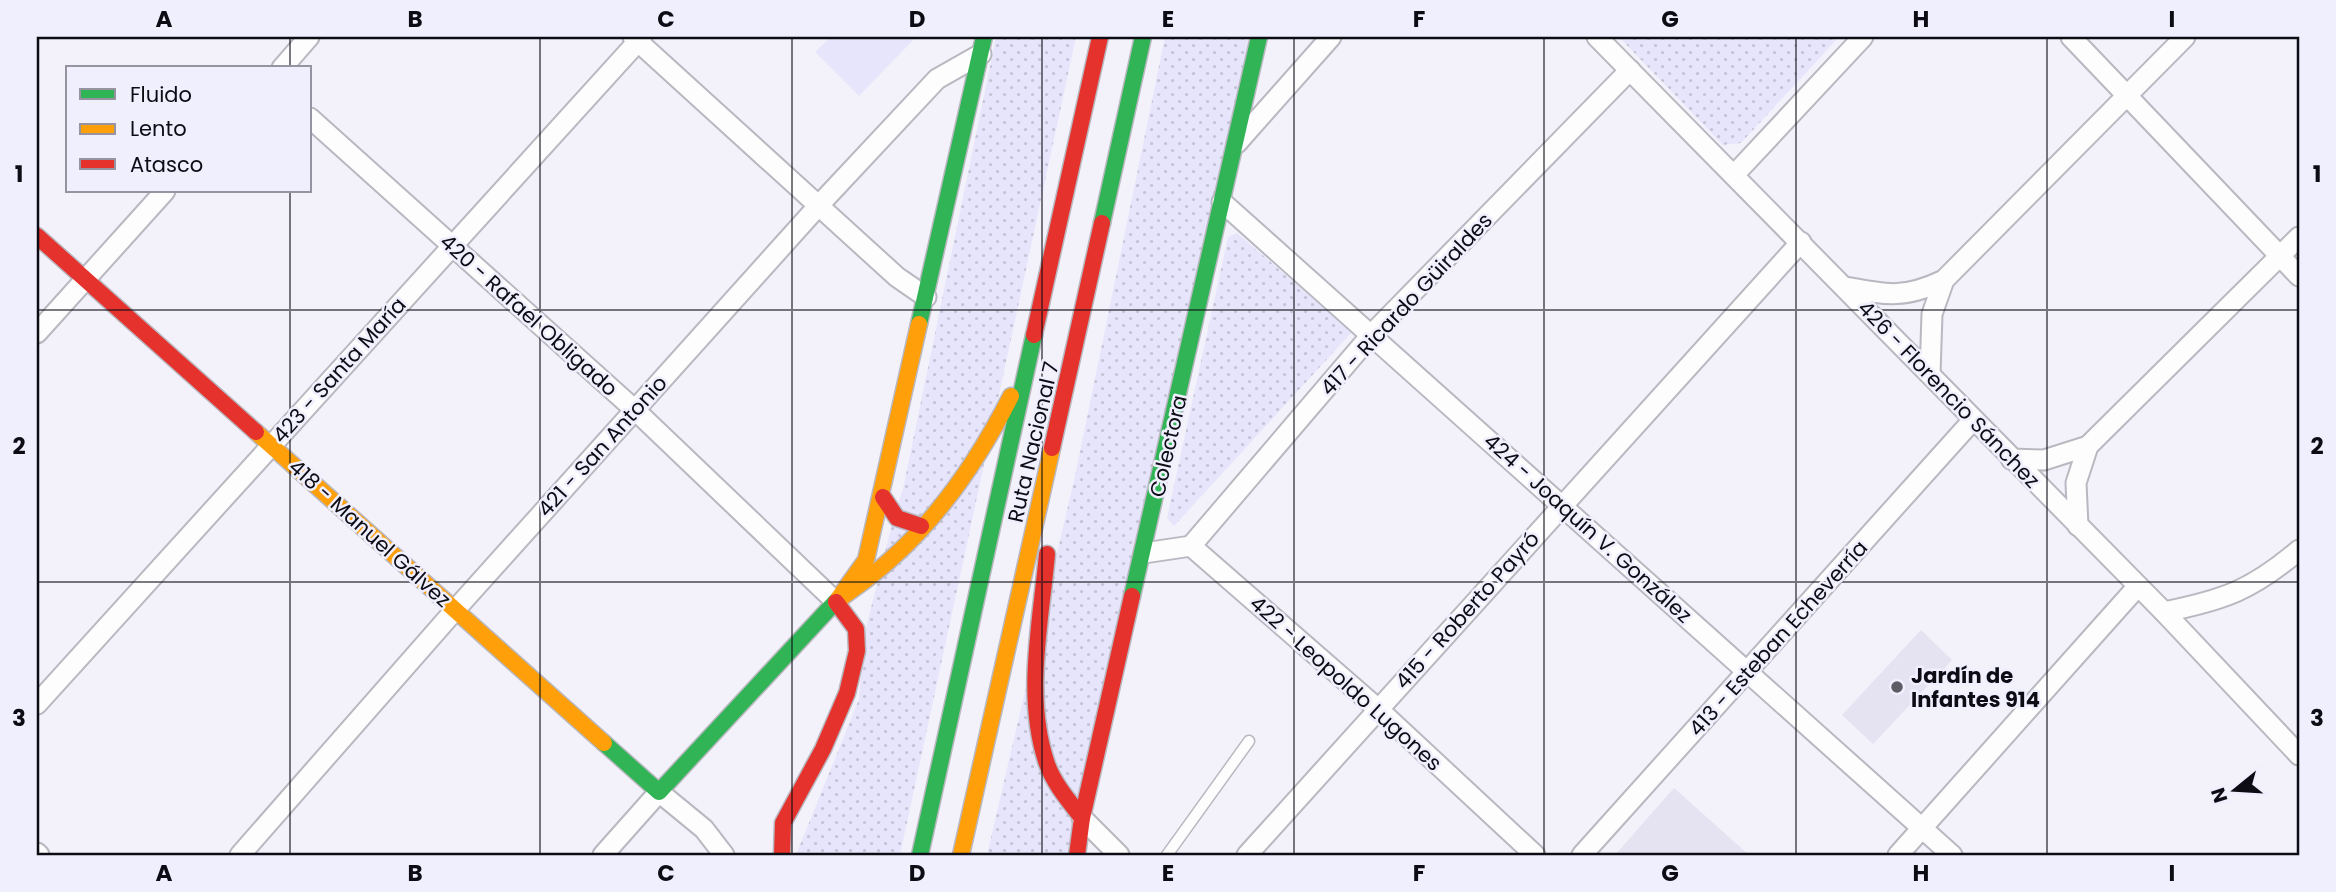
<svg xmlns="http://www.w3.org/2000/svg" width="2336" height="892" font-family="Poppins,sans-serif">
  <defs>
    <pattern id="green-dots" width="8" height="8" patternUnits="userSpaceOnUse" patternTransform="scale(1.75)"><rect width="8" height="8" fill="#e7e5fc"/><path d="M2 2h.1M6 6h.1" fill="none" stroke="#c5c3d7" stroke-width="1.8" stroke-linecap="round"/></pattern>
  </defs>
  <rect width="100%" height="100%" fill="#f3f2fa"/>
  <!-- built -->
  <g fill="#e5e3f2">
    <path d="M1921,630L1952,660L1873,744L1842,715Z"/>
    <path d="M1674,788L1749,855H1615Z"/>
  </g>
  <!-- green -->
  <g fill="url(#green-dots)">
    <path d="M996,37H1076L900,855H796L859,699L865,632L895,512L903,489Z"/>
    <path d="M1165,37H1257L1078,855H987L1075,476Z"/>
    <path d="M1619,37H1839L1741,143L1723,145Z"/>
    <path d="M1237,233L1352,332L1174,526L1167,518L1228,237Z"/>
  </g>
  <!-- pitch -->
  <path fill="#e7e5fc" d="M831,37H916L859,96L815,52Z"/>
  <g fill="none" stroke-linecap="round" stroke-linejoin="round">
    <!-- lane casing -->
    <g stroke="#b9b8c0" stroke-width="13">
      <path id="lane" d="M1167,855L1249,741"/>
    </g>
    <!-- street casing -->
    <g stroke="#b9b8c0" stroke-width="23">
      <g id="street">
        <path d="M633,37L897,277L926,297"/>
        <path d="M1597,37L2164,612L2299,755"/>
        <path d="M2071,37L2299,276"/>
        <path d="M282,68L309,37"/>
        <path d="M310,118L635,410L836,602"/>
        <path d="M1237,143L1331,37"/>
        <path d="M1734,175L1863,37"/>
        <path d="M1222,202L1952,855"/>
        <path d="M1845,287C1887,295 1904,299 1944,280L2185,37"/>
        <path d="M37,333L165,191"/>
        <path d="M1930,374L1932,314L1944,280"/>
        <path d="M2011,459L2044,460L2088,446L2299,237"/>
        <path d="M2078,526L2076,483L2088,446"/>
        <path d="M1191,546L1372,334L1630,70"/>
        <path d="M1144,553L1191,546L1378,709L1535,855"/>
        <path d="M2164,612C2224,600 2252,590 2299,550"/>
        <path d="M37,704L642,37"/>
        <path d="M1082,818L1119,855"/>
        <path d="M37,853L39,855"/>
        <path d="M240,855L455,610L820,204L937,79L981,54"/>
        <path d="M603,855L659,792L704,829L724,855"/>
        <path d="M1247,855L1801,242"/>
        <path d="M1582,855L1973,420"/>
        <path d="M1898,855L2138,586"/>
      </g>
    </g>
    <!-- fast casing -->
    <g stroke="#b9b8c0" stroke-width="19">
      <g id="fast">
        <path d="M1102,223L1143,37"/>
        <path d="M919,324L984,37"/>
        <path d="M1132,596L1259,37"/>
        <path d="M604,743L659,792L838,599"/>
        <path d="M920,855L1034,335"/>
      </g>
    </g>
    <!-- slow casing -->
    <g stroke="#b9b8c0" stroke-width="19">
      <g id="slow">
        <path d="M256,432L604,743"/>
        <path d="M838,599L866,560L919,324"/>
        <path d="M836,602C854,588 874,575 891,559C941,515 981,455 1011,396"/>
        <path d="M961,855L1052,448"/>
      </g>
    </g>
    <!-- jam casing -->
    <g stroke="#b9b8c0" stroke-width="19">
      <g id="jam">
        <path d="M37,236L256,432"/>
        <path d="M1034,335L1100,37"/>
        <path d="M1052,448L1102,223"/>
        <path d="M883,497L897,518L921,526"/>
        <path d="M1047,554C1041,622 1024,697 1047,764C1054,784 1069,801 1082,818"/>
        <path d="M782,855L783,823L823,749L847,693L857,651L856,629L836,602"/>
        <path d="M1077,855L1082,818L1132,596"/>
      </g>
    </g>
    <!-- lane -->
    <use href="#lane" stroke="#fdfdfe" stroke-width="10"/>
    <!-- street -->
    <use href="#street" stroke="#fdfdfe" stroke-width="19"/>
    <!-- fast -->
    <use href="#fast" stroke="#30b455" stroke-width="16"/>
    <!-- slow -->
    <use href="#slow" stroke="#ff9f0a" stroke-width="16"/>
    <!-- jam -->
    <use href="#jam" stroke="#e5322d" stroke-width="16"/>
  </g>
  <!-- grid -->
  <path fill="none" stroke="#0d0c14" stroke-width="2" stroke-opacity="0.55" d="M290,37V68M540,37V855M792,37V855M1042,37V855M1294,37V855M1544,37V855M1796,37V855M2047,37V855M290,191V855M37,310H2299M37,582H2299"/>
  <!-- markers -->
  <circle fill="#5e5c64" stroke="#f0effe" stroke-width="2.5" cx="1897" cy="687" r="7"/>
  <g text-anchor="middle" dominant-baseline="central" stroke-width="5" stroke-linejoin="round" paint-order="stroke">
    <!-- street labels -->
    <g font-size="21" fill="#0d0c14" stroke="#f0effe">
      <text transform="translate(1406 304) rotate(-47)">417 - Ricardo Güiraldes</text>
      <text transform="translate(529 315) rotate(42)">420 - Rafael Obligado</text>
      <text transform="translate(339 370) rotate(-48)">423 - Santa María</text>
      <text transform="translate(1949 394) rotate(46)">426 - Florencio Sánchez</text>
      <text transform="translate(1033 442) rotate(-77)">Ruta Nacional 7</text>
      <text transform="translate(602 446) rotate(-48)">421 - San Antonio</text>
      <text transform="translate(1168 446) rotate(-77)">Colectora</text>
      <text transform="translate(1588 528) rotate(42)">424 - Joaquín V. González</text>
      <text transform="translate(370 533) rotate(42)">418 - Manuel Gálvez</text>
      <text transform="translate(1467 610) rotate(-48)">415 - Roberto Payró</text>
      <text transform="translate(1778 638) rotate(-48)">413 - Esteban Echeverría</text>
      <text transform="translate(1346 683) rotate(42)">422 - Leopoldo Lugones</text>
    </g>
    <!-- poi labels -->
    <g font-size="21" font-weight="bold" fill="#0d0c14" stroke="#f0effe" text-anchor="start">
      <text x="1911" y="675">Jardín de<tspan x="1911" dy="24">Infantes 914</tspan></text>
    </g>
  </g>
  <!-- border -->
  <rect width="2336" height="892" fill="none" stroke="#f0effe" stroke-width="77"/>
  <!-- legend -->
  <rect x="66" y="66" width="245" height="126" fill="#f0effe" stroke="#9594a0" stroke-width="2"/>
  <rect x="80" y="89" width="35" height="10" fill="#30b455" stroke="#9594a0" stroke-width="2"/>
  <text x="130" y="102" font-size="21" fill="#0d0c14">Fluido</text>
  <rect x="80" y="124" width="35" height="10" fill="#ff9f0a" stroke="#9594a0" stroke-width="2"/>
  <text x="130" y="136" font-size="21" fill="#0d0c14">Lento</text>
  <rect x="80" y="159" width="35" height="10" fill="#e5322d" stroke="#9594a0" stroke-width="2"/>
  <text x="130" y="172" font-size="21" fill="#0d0c14">Atasco</text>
  <!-- north arrow -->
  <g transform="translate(2235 790) rotate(252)" stroke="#f0effe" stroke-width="5" paint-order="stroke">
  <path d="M0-5L12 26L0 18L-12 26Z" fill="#0d0c14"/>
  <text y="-10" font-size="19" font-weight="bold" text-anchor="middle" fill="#0d0c14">N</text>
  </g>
  <rect x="38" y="38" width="2260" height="816" fill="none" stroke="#0d0c14" stroke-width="2.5"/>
  <g font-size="23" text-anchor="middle" font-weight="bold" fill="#0d0c14">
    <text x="164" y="27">A</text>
    <text x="415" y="27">B</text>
    <text x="666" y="27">C</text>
    <text x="917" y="27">D</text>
    <text x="1168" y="27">E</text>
    <text x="1419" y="27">F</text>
    <text x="1670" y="27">G</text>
    <text x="1921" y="27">H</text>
    <text x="2172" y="27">I</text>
    <text x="19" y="182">1</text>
    <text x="2317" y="182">1</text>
    <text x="19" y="454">2</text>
    <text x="2317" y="454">2</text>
    <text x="19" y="726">3</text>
    <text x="2317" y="726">3</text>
    <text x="164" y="881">A</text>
    <text x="415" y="881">B</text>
    <text x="666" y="881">C</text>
    <text x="917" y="881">D</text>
    <text x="1168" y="881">E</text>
    <text x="1419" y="881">F</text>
    <text x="1670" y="881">G</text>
    <text x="1921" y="881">H</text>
    <text x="2172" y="881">I</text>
  </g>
</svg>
